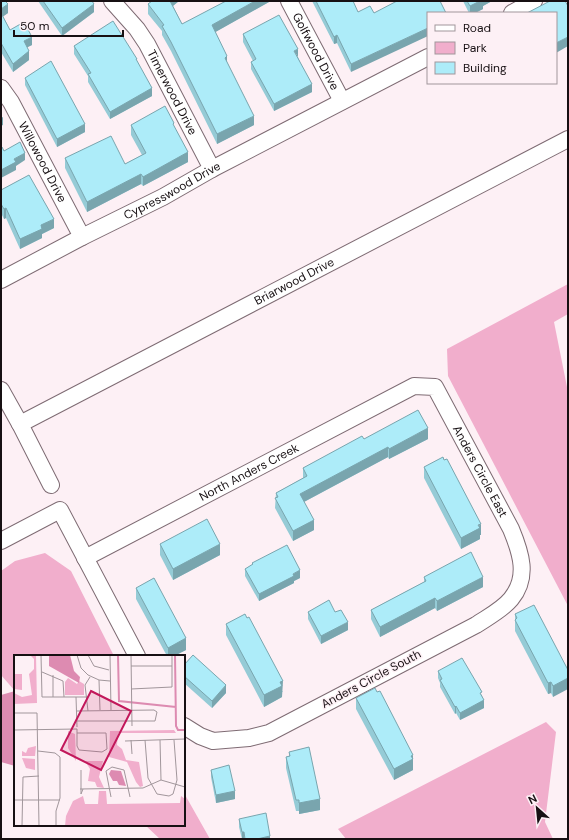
<svg xmlns="http://www.w3.org/2000/svg" width="569" height="840" font-family="'DM Sans',sans-serif">
  <rect width="100%" height="100%" fill="#fdf0f5"/>
  <!-- green -->
  <g fill="#f1aecc">
    <path d="M568,284V314L554,322L568,392V606L448,376L447,349Z"/>
    <path d="M45,553L71,571L114,656H15V691L1,675V571L15,561Z"/>
    <path d="M546,722L556,732L545,822L553,839H346L338,829Z"/>
    <path d="M184,793L210,839H160L145,825H184Z"/>
  </g>
  <!-- water -->
  <path fill="#dd8bb1" d="M15,691V766L1,762V695Z"/>
  <g fill="none" stroke-linecap="round" stroke-linejoin="round">
    <!-- minor casing -->
    <g stroke="#7e6b73" stroke-width="18">
      <g id="minor">
        <path id="s1" d="M112,1L137,29L147,44L212,169"/>
        <path id="s2" d="M289,1L342,101"/>
        <path d="M512,13L534,1"/>
        <path id="s3" d="M1,88L11,102L82,237"/>
        <path id="s4" d="M1,280L82,237L163,197L212,169L428,57"/>
        <path d="M1,390L20,424L51,485"/>
        <path id="s5" d="M20,424L568,139"/>
        <path d="M1,541L60,510L137,656"/>
        <path id="s6" d="M85,558L414,386L435,387L511,529C521,553 529,577 511,599C502,610 488,617 476,625L269,733L249,738L213,741L200,736L184,726"/>
      </g>
    </g>
    <!-- minor -->
    <use href="#minor" stroke="#fff" stroke-width="16"/>
  </g>
  <!-- wall -->
  <g fill="#95cbd6">
    <path d="M1,1L8,13L3,16L10,30L32,45L27,47L29,60L13,72L1,52Z"/>
    <path d="M38,1H92L94,12L62,36Z"/>
    <path d="M152,1H179L173,6L182,24L269,1V2L215,32L227,63L254,125L217,144L171,51L162,35V31L148,14V4Z"/>
    <path d="M312,1H353L351,72L337,43L334,44Z"/>
    <path d="M463,1H492L483,6V9L475,13H469Z"/>
    <path d="M243,34L298,57L312,92L274,111L251,69V62L253,61L243,42Z"/>
    <path d="M74,46L137,62L152,96L110,119L88,82V76L74,54Z"/>
    <path d="M25,78L85,132L57,147L25,85Z"/>
    <path d="M131,125L174,127L188,162L143,186L141,184L87,212L65,168V158L125,164L142,155L131,135Z"/>
    <path d="M1,190L54,228L42,234V238L20,249L6,218L4,219L1,213Z"/>
    <path d="M364,439H428L389,459L388,457L304,502L314,530L293,541L275,508L276,493L303,478V468Z"/>
    <path d="M424,467L481,535H480V539L461,549L424,478Z"/>
    <path d="M160,544L220,555L173,580L160,555Z"/>
    <path d="M252,563L300,578L294,581V583L259,601L245,576V569L252,565Z"/>
    <path d="M424,577L483,587L437,611L435,608L380,637L371,619V610L424,582Z"/>
    <path d="M136,588L186,650L174,656H167L136,599Z"/>
    <path d="M308,612L348,630L321,644L308,619Z"/>
    <path d="M515,614L568,670L553,697L551,693L548,694L515,631Z"/>
    <path d="M226,624L283,692H282V697L264,707L226,635Z"/>
    <path d="M184,665L226,693L212,708L184,683Z"/>
    <path d="M438,671L482,695L484,708L460,720L456,713L455,714L440,687V683L438,678Z"/>
    <path d="M356,698L413,766V770L394,780L356,709Z"/>
    <path d="M289,752L320,810L299,814V811H296L286,768V757L289,756Z"/>
    <path d="M211,770L235,799L216,803L211,777Z"/>
    <path d="M239,819L270,839H242L239,827Z"/>
  </g>
  <!-- shaded-wall -->
  <g fill="#79a5ae">
    <path d="M169,1H179L169,9Z"/>
    <path d="M255,1H269V2L212,34V25Z"/>
    <path d="M480,1H492L483,6V9L475,13H470V6Z"/>
    <path d="M8,4V13L1,18V9Z"/>
    <path d="M94,4V12L62,36V28Z"/>
    <path d="M428,28V36L351,72V64Z"/>
    <path d="M337,35V43L334,44V37Z"/>
    <path d="M32,37V45L24,49V41Z"/>
    <path d="M568,37V46L556,53V43Z"/>
    <path d="M298,49V57L294,51Z"/>
    <path d="M29,51V60L13,72V64Z"/>
    <path d="M227,56V66L225,58Z"/>
    <path d="M312,84V92L274,111V104Z"/>
    <path d="M152,88V96L110,119V112Z"/>
    <path d="M254,116V125L217,144V134Z"/>
    <path d="M3,117V125L1,126V118Z"/>
    <path d="M85,124V132L57,147V139Z"/>
    <path d="M188,152V162L143,186V177Z"/>
    <path d="M25,153V160L16,166V170L1,178V170L14,159Z"/>
    <path d="M141,174V184L87,212V202Z"/>
    <path d="M6,208V218L4,219V209Z"/>
    <path d="M54,219V228L42,234V238L20,249V239L41,225Z"/>
    <path d="M428,428V439L389,459V449Z"/>
    <path d="M388,447V457L300,504V494Z"/>
    <path d="M314,520V530L293,541V531Z"/>
    <path d="M481,524V535H480V539L461,549V538Z"/>
    <path d="M220,544V555L173,580V569Z"/>
    <path d="M300,570V578L294,581V583L259,601V594Z"/>
    <path d="M483,577V587L437,611V601Z"/>
    <path d="M435,598V608L380,637V627Z"/>
    <path d="M348,622V630L321,644V636Z"/>
    <path d="M186,638V650L174,656H168V648Z"/>
    <path d="M568,678V689L553,697V686Z"/>
    <path d="M283,681L282,697L264,707V695L280,682Z"/>
    <path d="M551,682V693L548,694V683Z"/>
    <path d="M226,685V693L212,708V701Z"/>
    <path d="M484,700V708L460,720V713Z"/>
    <path d="M456,706V713L455,714V707Z"/>
    <path d="M413,755V770L394,780V769Z"/>
    <path d="M235,791V799L216,803V795Z"/>
    <path d="M320,799V810L299,814V803Z"/>
    <rect x="242" y="832" width="2" height="7"/>
    <path d="M270,836V839H257Z"/>
  </g>
  <!-- building -->
  <g fill="#adecf9" stroke="#79a5ae">
    <path d="M1,1H5L8,4L1,9Z"/>
    <path d="M43,1H92L94,4L62,28Z"/>
    <path d="M152,1H170L182,24L226,1H255L212,25L227,56L225,58L254,116L217,134L171,42L162,26L164,25L148,4Z"/>
    <path d="M316,1H353L358,12L370,6L374,13L397,1H440L446,13H428V28L351,64L337,35L334,37Z"/>
    <path d="M467,1H480L470,6Z"/>
    <path d="M550,1H565L568,6V37L556,43V13H527Z"/>
    <path d="M1,13L10,30L24,22L32,37L24,41L29,51L13,64L1,43Z"/>
    <path d="M279,15L298,49L294,51L312,84L274,104L251,62L256,59L243,34Z"/>
    <path d="M113,21L137,59H136L152,88L110,112L88,74L91,73L74,46Z"/>
    <path d="M51,61L85,124L57,139L25,78Z"/>
    <path d="M165,106L174,123L173,124L188,152L143,177L141,174L87,202L65,158L111,136L125,164L146,153L131,125Z"/>
    <path d="M20,142L25,153L14,159L16,162L1,170V147H2L4,151Z"/>
    <path d="M29,175L54,219L41,225L42,229L20,239L6,208L4,209L1,204V190Z"/>
    <path d="M418,410L428,428L389,449L388,447L300,494L314,520L293,531L275,498L278,497L276,493L307,476L303,468L362,436L364,439Z"/>
    <path d="M443,457L444,460L447,459L481,524L478,525L480,528L461,538L424,467Z"/>
    <path d="M207,519L220,544L173,569L160,544Z"/>
    <path d="M287,545L300,570L293,574L294,576L259,594L245,569L253,564L252,563Z"/>
    <path d="M471,552L483,577L437,601L435,598L380,627L371,610L426,581L424,577Z"/>
    <path d="M154,578L186,638L168,648L136,588Z"/>
    <path d="M329,600L335,612L341,610L348,622L321,636L308,612Z"/>
    <path d="M534,605L568,670V678L553,686L551,682L548,683L515,620L517,618L515,614Z"/>
    <path d="M245,614L247,618L249,617L283,681L280,682L282,686L264,695L226,624Z"/>
    <path d="M193,655L226,685L212,701L184,676V665Z"/>
    <path d="M462,658L482,692L480,693L484,700L460,713L456,706L455,707L440,680L442,679L438,671Z"/>
    <path d="M375,688L377,692L380,691L413,755L411,756L413,759L394,769L356,698Z"/>
    <path d="M309,747L320,799L299,803V800H296L286,757L290,756L289,752Z"/>
    <path d="M229,765L235,791L216,795L211,770Z"/>
    <path d="M266,813L270,836L257,839H245L244,832H242L239,819Z"/>
  </g>
  <g text-anchor="middle" dominant-baseline="central" stroke-width="3" stroke-linejoin="round" paint-order="stroke">
    <!-- street labels -->
    <g font-size="12" fill="#171013" stroke="#fdf0f5">
      <text stroke="none"><textPath href="#s2" startOffset="57">Golfwood Drive</textPath></text>
      <text stroke="none"><textPath href="#s1" startOffset="110">Timerwood Drive</textPath></text>
      <text stroke="none"><textPath href="#s3" startOffset="85">Willowood Drive</textPath></text>
      <text stroke="none"><textPath href="#s4" startOffset="193">Cypresswood Drive</textPath></text>
      <text stroke="none"><textPath href="#s5" startOffset="309">Briarwood Drive</textPath></text>
      <text stroke="none"><textPath href="#s6" startOffset="488">Anders Circle East</textPath></text>
      <text stroke="none"><textPath href="#s6" startOffset="185">North Anders Creek</textPath></text>
      <text transform="translate(371 679) rotate(-28)">Anders Circle South</text>
    </g>
  </g>
  <!-- overview -->
  <g transform="translate(14 655)">
    <rect width="171" height="171" fill="#fdf0f5"/>
    <path d="M16,0H22L23,48L0,49V38L8,42L18,40L15,19L20,14V4ZM0,19H8V35L0,34ZM54,23L63,29L65,26L70,29V40H51V27ZM160,75L162,78H104L103,90L108,94L112,105L125,107L129,131L126,132L122,127L113,107L95,102L96,76ZM54,76L61,79L62,106L54,93ZM22,91L21,101H8V96L12,98L14,93ZM8,103L21,104V115L12,113ZM71,106H89L85,122L90,133L83,132L81,127L74,126L76,114ZM85,136H92L93,149L166,148L167,141L171,144V171H51L52,161L59,146L69,141L71,149H84Z" fill="#f1aecc"/>
    <path d="M35,0H56L60,16L66,22L65,28L35,11ZM97,115L107,116L112,131L105,130L103,126H99L95,119Z" fill="#dd8bb1"/>
    <path fill="none" stroke="#dd8bb1" stroke-width="2" d="M104,0L105,46L162,52M161,0L162,71L164,75H171"/>
    <path fill="none" stroke="#a1969b" stroke-width="1" d="M27,0L28,42H74M63,0L67,13L74,20L85,25L96,26M74,0L80,11L95,15M96,0L97,55M117,0L118,71M117,11H158M28,17L49,26L50,42M39,20V42M85,25L86,55M117,34L158,32V0M62,42L63,72M63,56L140,55L143,57L141,66H63M74,56L71,30L76,22M0,58H23L25,171M0,75L63,74V91L65,95L88,97L93,94L92,78H63M117,85L118,99M131,85L134,123L143,139L155,141L159,139L163,125L160,85M146,85L147,125M111,86L171,84M24,96L41,98L46,102V143L42,156V171M67,115V139L69,134M66,134L129,133L147,125L171,132M97,142L92,116L98,112L110,115L116,142M0,145H46M8,171L9,122L25,121"/>
    <path fill="#c2185b" fill-opacity="0.15" stroke="#c2185b" stroke-width="2" d="M77,36L117,56L87,115L47,95Z"/>
    <rect width="171" height="171" fill="none" stroke="#171013" stroke-width="2"/>
  </g>
  <!-- border -->
  <rect width="569" height="840" fill="none" stroke="#171013" stroke-width="4"/>
  <!-- legend -->
  <rect x="427" y="12" width="130" height="72" fill="#fdf0f5" stroke="#a1969b"/>
  <rect x="435" y="25" width="20" height="6" fill="#ffffff" stroke="#a1969b"/>
  <text x="463" y="32" font-size="12" fill="#171013">Road</text>
  <rect x="435" y="42" width="20" height="12" fill="#f1aecc" stroke="#a1969b"/>
  <text x="463" y="52" font-size="12" fill="#171013">Park</text>
  <rect x="435" y="62" width="20" height="12" fill="#adecf9" stroke="#a1969b"/>
  <text x="463" y="72" font-size="12" fill="#171013">Building</text>
  <!-- north arrow -->
  <g transform="translate(537 808) rotate(333)" stroke="#fdf0f5" stroke-width="3" paint-order="stroke">
  <path d="M0-3L7 15L0 10L-7 15Z" fill="#171013"/>
  <text y="-6" font-size="11" font-weight="bold" text-anchor="middle" fill="#171013">N</text>
  </g>
  <!-- scale -->
  <path d="M14 30v6h109v-6" fill="none" stroke="#171013" stroke-width="2"/>
  <text x="20" y="30" font-size="12" fill="#171013" stroke="#fdf0f5" stroke-width="3" paint-order="stroke">50 m</text>
</svg>
